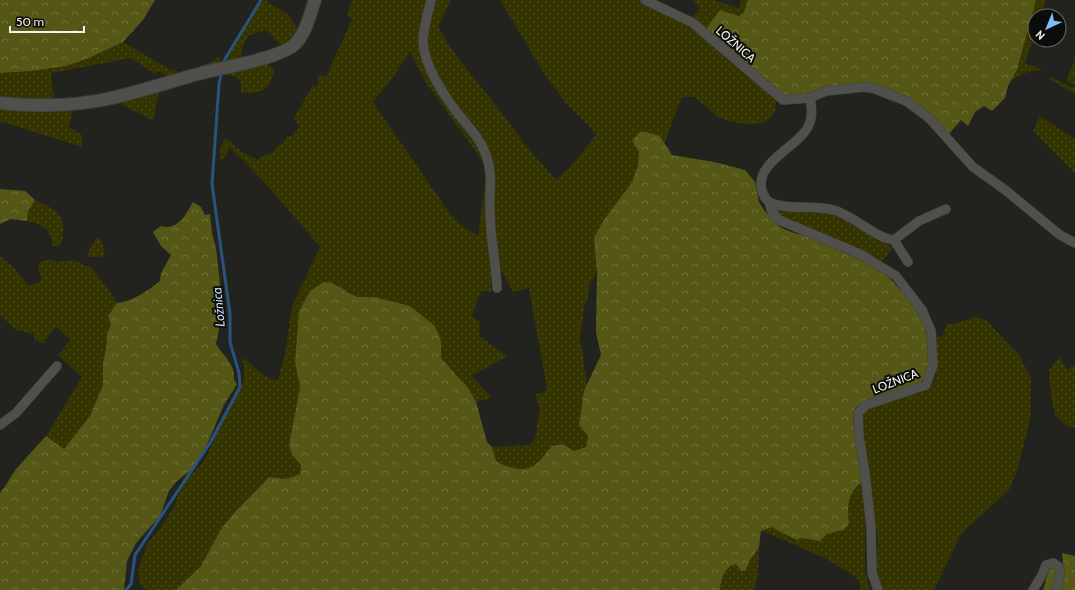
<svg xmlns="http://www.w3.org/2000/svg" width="1075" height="590" font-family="Cabin,sans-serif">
  <defs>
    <pattern id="grass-dots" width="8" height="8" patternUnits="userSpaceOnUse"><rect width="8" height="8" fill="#333400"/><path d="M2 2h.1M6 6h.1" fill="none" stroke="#474819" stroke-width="1.8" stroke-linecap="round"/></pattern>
    <pattern id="forest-crowns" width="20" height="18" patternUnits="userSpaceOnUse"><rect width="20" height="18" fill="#555716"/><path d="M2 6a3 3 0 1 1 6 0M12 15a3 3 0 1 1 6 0" fill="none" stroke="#6e7038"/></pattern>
  </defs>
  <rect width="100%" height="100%" fill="#22231e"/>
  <!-- grass -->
  <g fill="url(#grass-dots)" fill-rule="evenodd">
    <path d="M262,0H266C272,6 281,9 287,14C292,19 295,25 298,30L286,43L281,45L265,30L248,36L242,48L241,59L226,63L235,44Z"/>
    <path d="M352,0H426L420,27L418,44L434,87L470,132L486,160L492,274L491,292L481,291L472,316L480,322L479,336L507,356L472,376L492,398L476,402L469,389L441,358V341L439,335L410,306L375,297H358L346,292L342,288L295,362L300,387L289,445L292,455L301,465L300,474L286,479L269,477L235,512L221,529L201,566L176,590H146L140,583L138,571L147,544L158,531L173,509L179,493L186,480L200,466L208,453L230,405L241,389L244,379V367L241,357C255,364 261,379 278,380L285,354L292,306L320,247C291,213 263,178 230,148L224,158L220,160V149L225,138L243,153L258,160L264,155C271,154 275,152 278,145L284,143L287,136H292L300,127L294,118L313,85L317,87L319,82L317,80L320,74L326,77L352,19L347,16ZM410,52L425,81L486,166V176L478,235C465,231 456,220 448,211L373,102L389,83Z"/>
    <path d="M434,0H451L438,27L452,50L512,126L525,145L556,180L571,166L597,134L564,101L545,75L500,0H638L684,22L695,29L766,89L776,100C776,105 776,111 773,115C763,130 731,123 718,117C715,115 714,113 711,111C706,105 700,103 695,97H682L664,144L660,136L639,151L638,165L632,182L603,221L594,238L597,271L589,286L588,298L584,307L580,340L582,349L587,387L584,391L579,425L588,436L586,447L574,451L563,444L552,446C547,451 543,458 537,463C525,474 509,468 496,461L492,447L529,445L535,439L540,409L535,394H542L547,389L529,288L515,292L512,290L498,265L492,216L489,151L478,129L447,93L427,57V33Z"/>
    <path d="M692,0H713L739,8L741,0H748L744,12L739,16L720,10L706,29L692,18L700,8Z"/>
    <path d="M1036,0H1046L1041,16H1035V33L1025,63L1043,70C1031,70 1021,74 1011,81L1017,70Z"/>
    <path d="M123,42L169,69L180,72L190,70L214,61L218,57L223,64L171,78L158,71L155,74L131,58L51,73L54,100L0,98V73L31,71L89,58Z"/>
    <path d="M1075,60V94L1049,79L1051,77L1073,88L1074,85L1066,80Z"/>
    <path d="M267,64L273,68C275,73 273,75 271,80C265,95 255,92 241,93V81L236,77L225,74Z"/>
    <path d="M159,92L153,120L121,104L124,102Z"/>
    <path d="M73,109L69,127L82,135V147L0,121V110L27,111Z"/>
    <path d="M1040,116L1075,139V173L1033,131Z"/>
    <path d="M35,200C52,208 65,211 63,233C63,240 62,243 58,247L53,246C50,228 44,225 27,221L28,212Z"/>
    <path d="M777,209L814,211L836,214L893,248L881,262L877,258L777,215Z"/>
    <path d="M96,238L101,239L105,254L102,257H86Z"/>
    <path d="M0,256L11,265L29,286L42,281L38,268L40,262L49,259L56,262L75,260L85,266H90L108,289L117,303L108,316L111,326L107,333V343L103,363V385L90,416L64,449L46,436L82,377L58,355L71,340L56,327L50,333L44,344L34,339V334L16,330L0,315Z"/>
    <path d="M976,317L986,320L1019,355L1031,378L1030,420L1017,471L1009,490L961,534L934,590H883L877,574L876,566L878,539L871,500L860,420L864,411L888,399L921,393L928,389L935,381L937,365L935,338L943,335L947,324H953Z"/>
    <path d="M1059,357L1067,370L1075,365V427L1070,428L1055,415L1051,394L1049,371Z"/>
    <path d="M862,482L865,508V571L870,590H861L859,580C830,557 795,545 761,531L771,526L797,540L801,538L820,540L827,534L844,530L849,524C847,507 847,493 862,482Z"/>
    <path d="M759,547L758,574L754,590H720C721,579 724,567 736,564L741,571H745L750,560Z"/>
  </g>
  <!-- forest -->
  <g fill="url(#forest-crowns)">
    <path d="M0,0H155L143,20L123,42L89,58L66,66L31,71L0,73Z"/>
    <path d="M748,0H1036L1017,70L1008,86L1005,98L992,111L984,106L975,112L968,126L961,120L948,135L886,90L833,88L812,92L802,95L782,98L706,29L720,10L739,16L744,12Z"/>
    <path d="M640,132H646L660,136L672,155L714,162L745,170L755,182L759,202L764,210L780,227L791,232L809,237L875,266L887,275L920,312L925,327L930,362L925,379L920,385C908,388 859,399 854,410C853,413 854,417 853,420L862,482C847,493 847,507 849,524L844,530L827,534L820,541L801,538L797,540L771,527L761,531L759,547L750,560L745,571H741L736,564C724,567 721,579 720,590H176L201,566L221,529L235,512L269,477L286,479L300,474L301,465L292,455L289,445L300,387L295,362L299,311L310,291L324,282L331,283L342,288L346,292L358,297H375L410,306L434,325L439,335L441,341V358L469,389L476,402L487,442L492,447L496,461C509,468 525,474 537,463C543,458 547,451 552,446L563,444L574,451L586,447L588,436L579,425L584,391L601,355L596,332L597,272L594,238L603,221L632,182L638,165L639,151L632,141Z"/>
    <path d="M0,189L25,191L35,200L28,212L27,221L11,219L0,224Z"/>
    <path d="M193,202L201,207L205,215L210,214L212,233L216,248L221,292V319L216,344C223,356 236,364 234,380L237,384L224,405L204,451L191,470L177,481L169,491L160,516L136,543L127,561L124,590H0V493L4,488L16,469L46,436L64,449L90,416L103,385V363L107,343V333L111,326L108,316L117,303C134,301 147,291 160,281L161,273L171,255L161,246L153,232L161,226C178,231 186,214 193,202Z"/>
    <path d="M1062,553L1075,556V590H1061L1064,572Z"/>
    <path d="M1052,568L1057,571L1053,590H1043L1049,570Z"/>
  </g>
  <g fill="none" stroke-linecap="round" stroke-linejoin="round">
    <!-- stream -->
    <g stroke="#29537d" stroke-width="3">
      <path d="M223,66L225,59L261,0"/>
      <path d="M126,590L131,584L135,555L210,443L240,387L239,373L230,342V314L212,184L219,84L222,71"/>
    </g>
    <!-- street casing -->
    <g stroke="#3e3f3b" stroke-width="10">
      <g id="street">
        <path d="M431,0C428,13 423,28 423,42C424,65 444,96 459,115C470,128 482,141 487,158C493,176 489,193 490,212C490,237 496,262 497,288"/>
        <path d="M645,0L693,23L783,100L810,98L826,91L865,87L875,89L906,101L929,118L973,167L1004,189L1060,235L1075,243"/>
        <path d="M810,98C812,108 813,117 808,127C797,148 754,162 762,191C764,196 766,201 771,203C791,211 814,204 834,210C854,216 875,238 894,240L919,221L946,209"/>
        <path d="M769,202L772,212L779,220L860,254L896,276L922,310L931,331L933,365L926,385L866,405L858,413L859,436L865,473L871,527L872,573L878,590"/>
        <path d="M894,240L908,262"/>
        <path d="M0,425L16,413L57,366"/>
        <path d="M1033,590L1042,575L1046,565L1053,563L1059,567L1060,574L1057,590"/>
      </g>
    </g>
    <!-- secondary casing -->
    <g stroke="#3e3f3b" stroke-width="14">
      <path id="secondary" d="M0,103C37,107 76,106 112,98C143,91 174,80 206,72C227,67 280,58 295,44C306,33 310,14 315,0"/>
    </g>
    <!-- street -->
    <use href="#street" stroke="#4f504b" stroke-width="9"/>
    <!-- secondary -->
    <use href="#secondary" stroke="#4f504b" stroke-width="12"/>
  </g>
  <g text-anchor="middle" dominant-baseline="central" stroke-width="4" stroke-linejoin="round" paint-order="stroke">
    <!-- street labels -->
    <g font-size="12" fill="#f1f2ef" stroke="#0c0c0a">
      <text transform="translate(736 44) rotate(41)">LOŽNICA</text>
      <text transform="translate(895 381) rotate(-21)">LOŽNICA</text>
    </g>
    <!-- water labels -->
    <g font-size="13" font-style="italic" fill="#c3dcf7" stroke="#0c0c0a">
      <text transform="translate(218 307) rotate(-95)">Ložnica</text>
    </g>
  </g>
  <!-- north arrow -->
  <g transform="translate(1047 28) rotate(224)"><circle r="19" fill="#0c0c0a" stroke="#686866"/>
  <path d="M0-3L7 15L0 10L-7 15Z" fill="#81bcfa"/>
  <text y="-6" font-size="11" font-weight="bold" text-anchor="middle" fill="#f1f2ef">N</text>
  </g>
  <!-- scale -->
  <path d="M10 26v6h74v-6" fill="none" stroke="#f1f2ef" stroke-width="2"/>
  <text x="16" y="26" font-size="12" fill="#f1f2ef" stroke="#0c0c0a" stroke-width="3" paint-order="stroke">50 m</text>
</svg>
